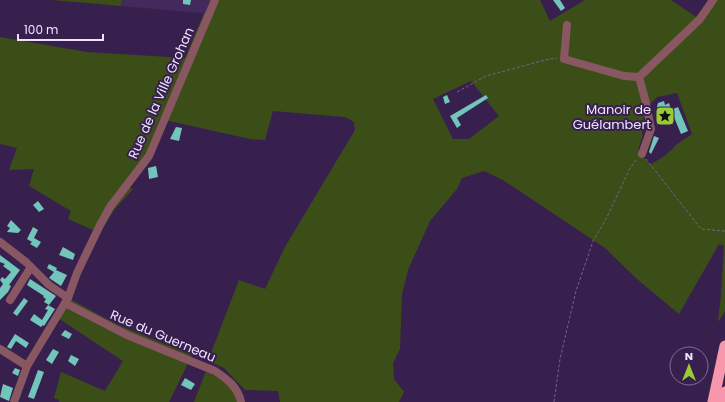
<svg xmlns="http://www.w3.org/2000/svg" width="725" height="402" font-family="Poppins,sans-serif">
  <rect width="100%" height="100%" fill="#38204e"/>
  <!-- built -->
  <path fill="#44295c" d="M122,0H218L212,14L121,6Z"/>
  <!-- green -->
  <g fill="#3c4e18" fill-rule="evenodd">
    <path d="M52,0H122L121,6Z"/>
    <path d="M218,0H540L550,21L585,0H671L696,17L709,0H725V311L718,322L721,295L724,246L719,244L679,314L637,279L605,248L503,180L484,171L462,178L457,189L430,221L408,270L402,294L400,349L393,363L394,379L404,392L399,402H280L278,391L245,390L224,368L208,361L239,280L265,289L285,247L355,130L354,122L345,117L273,111L265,140L250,139L160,119L145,156L122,186L133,189L114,210L100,233L68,219L71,211L29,186L34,169L9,170L17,148L0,144V37L87,52L185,58L204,13L212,14ZM471,81L499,116L469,139H453L433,99ZM677,93L692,134C687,138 681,141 676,145C668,154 660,159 650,165L638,150L642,138L644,110L657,97Z"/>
    <path d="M70,299L116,324L192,355L169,402H59V400L54,398L61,372L105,391L123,361L58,318Z"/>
    <path d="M206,371C218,378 236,386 237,402H194Z"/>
  </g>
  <!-- building -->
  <g fill="#72c5bb">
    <path d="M183,0H191L190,5L183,4Z"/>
    <path d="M553,0H560L565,8L561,11Z"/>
    <path d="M447,95L450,102L445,104L443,97Z"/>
    <path d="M486,95L488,98L457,118L461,125L457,128L450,116Z"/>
    <path d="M664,101L665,105L669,103L671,109L661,113L657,107L658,103Z"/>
    <path d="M678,107L688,131L681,134L671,110Z"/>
    <path d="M176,127L182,128L179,141L170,139Z"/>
    <path d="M654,136L659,138L651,154L649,152Z"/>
    <path d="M156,166L158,177L149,179L148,168Z"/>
    <path d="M38,201L44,209L39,212L33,205Z"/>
    <path d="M11,220L21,230L18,233L7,232L10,228L7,226Z"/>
    <path d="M33,227L38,230L34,238L41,242L37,248L30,244L32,242L27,239Z"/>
    <path d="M63,247L75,254L73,260L59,255Z"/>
    <path d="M0,255L20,270L9,285L11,286L8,292L0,300V288L3,284L0,280L2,277L5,279L11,272L3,266L5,264L0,262Z"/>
    <path d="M49,264L57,268L56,270L67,275L61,286L49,278L54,272L47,268Z"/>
    <path d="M30,279L56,296L49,305L44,302L46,299L43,297L44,296L27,285Z"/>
    <path d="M24,298L28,301L17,316L13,313Z"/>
    <path d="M48,305L55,309L44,326L43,325L41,327L30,320L34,314L42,320L48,310L45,309Z"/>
    <path d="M65,330L72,334L69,339L61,335Z"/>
    <path d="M15,334L29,343L26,348L16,341L11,349L7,347Z"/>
    <path d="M53,349L59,352L52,364L46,360Z"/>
    <path d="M71,355L79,359L75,366L68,361Z"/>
    <path d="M15,368L20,370L18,376L12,373Z"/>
    <path d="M38,370L44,372L34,399L28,397Z"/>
    <path d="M185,378L195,384L191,390L181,385Z"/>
    <path d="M3,384L13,388L9,401L0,397Z"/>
  </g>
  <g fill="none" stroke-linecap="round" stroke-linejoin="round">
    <!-- path -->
    <g stroke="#76628a" stroke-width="1" stroke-dasharray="3 2" stroke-linecap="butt">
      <path d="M457,92L486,76L545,60L557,58"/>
      <path d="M646,159L701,229L725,231"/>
      <path d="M554,402L560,359L576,291L593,241L607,217L630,168L637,159"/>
    </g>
    <!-- minor -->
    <g stroke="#895762" stroke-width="8">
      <path d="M567,25L564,59L624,76L639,77"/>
      <path d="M642,154L651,129L646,103L639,77L700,19L713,0"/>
      <path d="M0,242L26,262L49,285L68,298"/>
      <path d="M10,300L31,267"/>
      <path d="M65,303L127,335L215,371C227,379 238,387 241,402"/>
      <path d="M0,349L27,366"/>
      <path d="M14,402L27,366L68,298L77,273L100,225L110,207L149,156L215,0"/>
    </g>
    <!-- highway -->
    <g stroke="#f896ac" stroke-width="11">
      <path d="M713,402L725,346"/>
      <path d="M723,402L725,392"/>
    </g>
  </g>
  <!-- icons -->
  <defs>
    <g id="sight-square" transform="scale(1)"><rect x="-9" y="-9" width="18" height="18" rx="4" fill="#9bcb33" stroke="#38204e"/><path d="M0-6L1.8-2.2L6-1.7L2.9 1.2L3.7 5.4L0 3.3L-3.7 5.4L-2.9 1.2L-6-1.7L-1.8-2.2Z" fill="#111"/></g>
  </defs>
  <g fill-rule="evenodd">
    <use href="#sight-square" x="665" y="116"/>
  </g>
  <g text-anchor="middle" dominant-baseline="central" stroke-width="4" stroke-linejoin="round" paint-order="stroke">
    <!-- street labels -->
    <g font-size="13" fill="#efe2ff" stroke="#38204e">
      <text transform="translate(161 93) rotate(-66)">Rue de la Ville Grohan</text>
      <text transform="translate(163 336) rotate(23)">Rue du Guerneau</text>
    </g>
    <!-- poi labels -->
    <g font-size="13" fill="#efe2ff" stroke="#38204e" text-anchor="end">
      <text x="651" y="109">Manoir de<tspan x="651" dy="15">Guélambert</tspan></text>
    </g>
  </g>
  <!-- north arrow -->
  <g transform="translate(689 366)"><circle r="19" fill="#38204e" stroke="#816e95"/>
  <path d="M0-3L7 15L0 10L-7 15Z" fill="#9bcb33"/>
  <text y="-6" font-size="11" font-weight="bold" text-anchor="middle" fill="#efe2ff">N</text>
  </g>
  <!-- scale -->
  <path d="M18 34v6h85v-6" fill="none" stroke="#efe2ff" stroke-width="2"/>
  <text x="24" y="34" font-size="12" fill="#efe2ff" stroke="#38204e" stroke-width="3" paint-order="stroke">100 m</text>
</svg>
